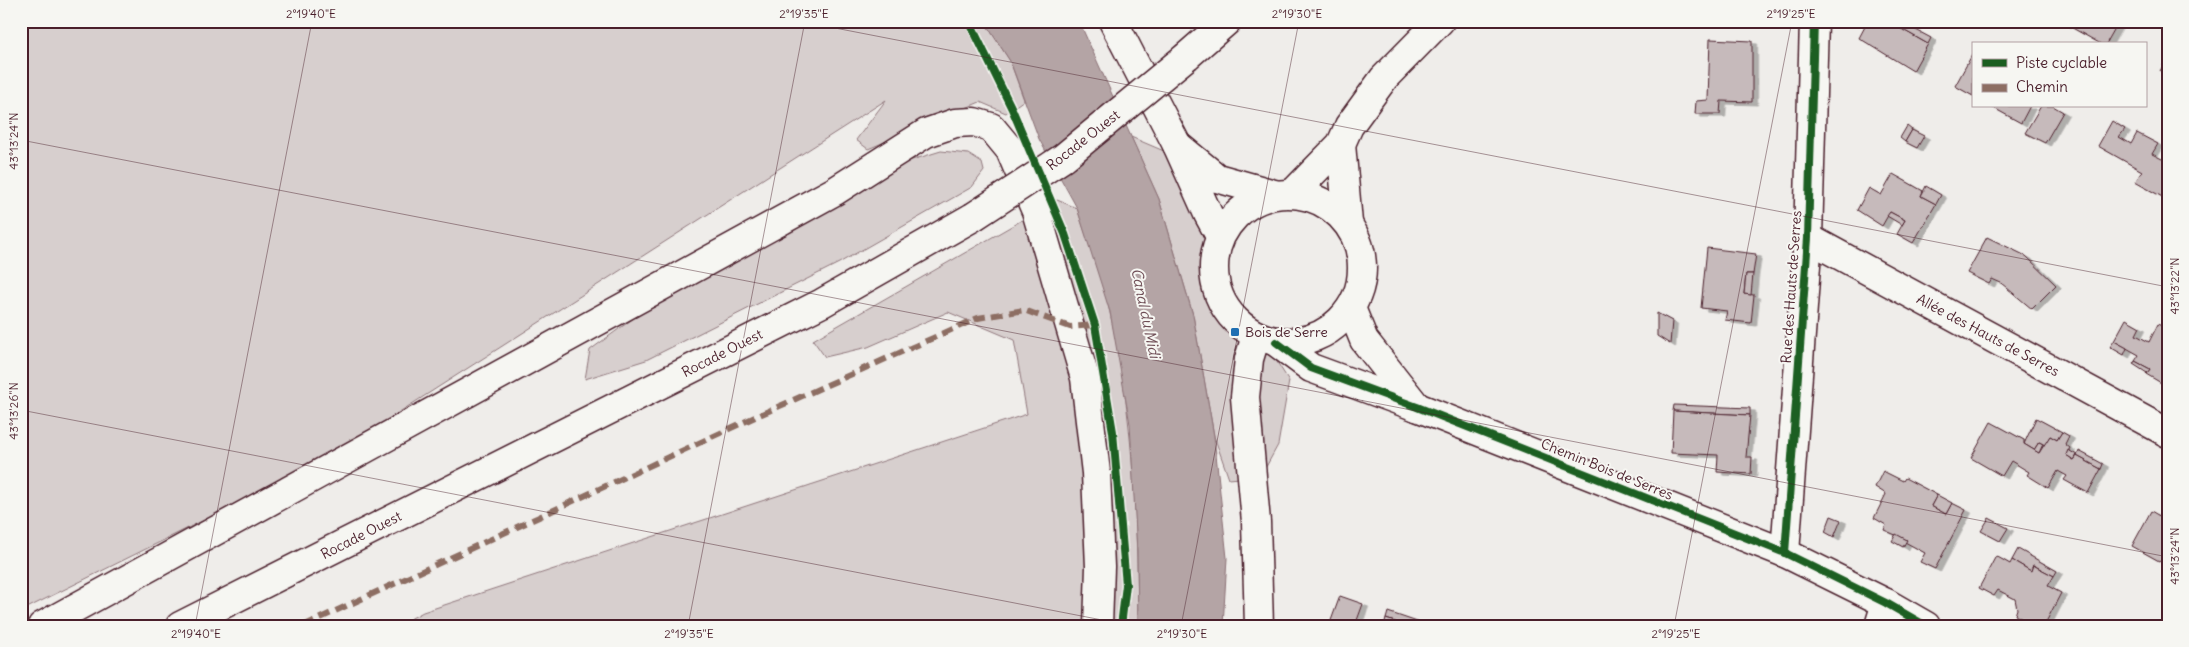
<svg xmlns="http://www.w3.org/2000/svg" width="2189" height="647" font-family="Delius,sans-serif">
  <defs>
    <filter id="shadow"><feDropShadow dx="5.5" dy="3" stdDeviation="0" flood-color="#0004"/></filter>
  </defs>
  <rect width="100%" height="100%" fill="#efedea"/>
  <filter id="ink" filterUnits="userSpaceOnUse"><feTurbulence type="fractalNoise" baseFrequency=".02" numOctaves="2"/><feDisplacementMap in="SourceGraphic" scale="10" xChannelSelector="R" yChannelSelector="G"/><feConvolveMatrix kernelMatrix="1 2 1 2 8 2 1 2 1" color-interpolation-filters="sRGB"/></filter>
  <g filter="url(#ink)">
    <!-- green -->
    <g fill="#d7cfce" stroke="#90777c">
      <path d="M21,21H984L1010,61L1024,100L1006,113L980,102L868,149L856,140L886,100L323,461L21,611Z"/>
      <path d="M1131,137L1171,154L1205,230L1206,269L1231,304L1265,343L1289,381L1278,445L1261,476L1229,479L1214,436L1193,315L1159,199Z"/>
      <path d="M941,151L968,154L982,163L984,171L972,187L839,263L646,360L585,379L590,350L649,307L902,163Z"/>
      <path d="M1057,200L1077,208C1088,243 1102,277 1110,313C1134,415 1137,521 1138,626H397L423,612L1027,414L1014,340L948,312L868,347L825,357L813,340Z"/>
    </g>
    <!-- water -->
    <path fill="#b4a4a5" stroke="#8a6f74" d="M984,21H1079L1159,199L1193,315L1214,436L1227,558L1223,626H1138L1137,551L1130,424L1110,312L1077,208L1039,139L1010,61Z"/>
    <!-- building -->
    <g fill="#c6babb" stroke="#4a1f2b" filter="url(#shadow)">
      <path d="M1868,21H1901L1898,27L1928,44L1913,71L1859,38Z"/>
      <path d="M2060,21H2119L2106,44H2101Z"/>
      <path d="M1901,22L1931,38L1928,44L1898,27Z"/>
      <path d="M1710,39L1752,41V102L1721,101L1720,114H1695L1696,101L1708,100Z"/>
      <path d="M1972,55H1973V96L1955,86Z"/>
      <path d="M2168,57V75L2160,71Z"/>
      <path d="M1990,106H2030L2021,123Z"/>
      <path d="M2041,106H2053L2063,112L2045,143L2025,133Z"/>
      <path d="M2112,121L2125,129L2119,137L2131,144L2137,133L2158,144L2152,154L2168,162V200L2135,182L2142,171L2098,146Z"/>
      <path d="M1907,126L1912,130L1905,142L1900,138Z"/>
      <path d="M1912,130L1924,136L1917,148L1905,142Z"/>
      <path d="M1893,174L1923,191L1921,196L1936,204L1913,243L1897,234L1905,220L1890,212L1882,226L1857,210L1869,188L1881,195Z"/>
      <path d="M1926,186L1941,195L1936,204L1921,196Z"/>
      <path d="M1890,212L1905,220L1902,225L1887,216Z"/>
      <path d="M1987,237L2026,256L2056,285L2032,309L2001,283L1992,279L1989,284L1967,273Z"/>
      <path d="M1707,248L1756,254L1753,274H1746L1744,294L1754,295L1751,323L1725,320L1727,311L1701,308Z"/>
      <path d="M1746,274H1753L1751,295L1744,294Z"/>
      <path d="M1657,313L1672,321L1670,344L1657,336Z"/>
      <path d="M2126,319L2140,327L2136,335L2149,342L2158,324L2168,330V387L2146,374L2150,369L2135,361L2139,355L2114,341Z"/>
      <path d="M2114,341L2127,348L2124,355L2110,347Z"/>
      <path d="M2135,361L2150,369L2147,373L2133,364Z"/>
      <path d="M1674,405L1750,408V415L1673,411Z"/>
      <path d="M1673,411L1750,415L1746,457H1752L1751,474L1717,472L1718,455L1671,453Z"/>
      <path d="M2036,418L2062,432L2057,440L2050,436L2045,445L2039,442L2034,450L2024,444Z"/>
      <path d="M1991,422L2024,440V444L2039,453L2050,436L2057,440L2062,432L2069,436L2065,444L2070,448L2066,455L2074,460L2077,456L2101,469L2088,493L2064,480L2067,476L2058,471L2048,488L2027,475L2029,472L2011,461L2002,476L1971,458Z"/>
      <path d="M2039,442L2043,444L2039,453L2034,450Z"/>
      <path d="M2068,450L2077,455L2074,460L2066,455Z"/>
      <path d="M2079,451L2103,464L2101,469L2077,456Z"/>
      <path d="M1883,471L1903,481L1905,478L1937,495L1931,506L1946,514L1952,503L1966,510L1935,569L1920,562L1925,553L1905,542L1907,540L1884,530L1886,525L1874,518L1886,494L1875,487Z"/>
      <path d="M1937,495L1952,503L1946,514L1931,506Z"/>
      <path d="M2151,511L2168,521V566L2132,546Z"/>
      <path d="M1831,516L1841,520L1834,537L1825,532Z"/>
      <path d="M1989,518L2008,528L2000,541L1981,531Z"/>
      <path d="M1896,534L1907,540L1903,547L1892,541Z"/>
      <path d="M2018,549L2057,571L2054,576L2033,565L2031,571L2012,560Z"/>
      <path d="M1996,556L2010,564L2012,560L2031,571L2033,565L2054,576L2048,586L2061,593L2044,626H2035L2015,615L2017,609L2015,599L1998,590L1994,596L1979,588Z"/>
      <path d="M1340,596L1363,604L1356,623L1364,626H1329Z"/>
      <path d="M1388,612L1429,626H1407L1386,619Z"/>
      <path d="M1386,619L1407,626H1383Z"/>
    </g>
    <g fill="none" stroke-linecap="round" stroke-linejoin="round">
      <!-- minor casing -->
      <g stroke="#4a1f2b" stroke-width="31">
        <g id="minor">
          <path d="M1113,21L1177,145"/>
          <path d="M1341,144L1348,223"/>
          <path d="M1293,193L1341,144L1349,126L1384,78L1440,21"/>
          <circle cx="1288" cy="268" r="74"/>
          <path d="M1220,236L1208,214L1177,145L1217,178L1274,194"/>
          <path d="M1808,238L2168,433"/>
          <path d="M1351,308L1364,340L1417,407"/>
          <path d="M1256,336L1249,359L1245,397L1256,522L1259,626"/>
          <path d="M1276,342L1311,368L1417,407L1785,553L1886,603L1926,626"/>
          <path d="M1785,553L1808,238L1814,21"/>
          <path d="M42,626L835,191L926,133L955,123L974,122L991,127L1010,150L1036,211L1085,378L1096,473L1100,567L1098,626"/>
          <path d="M1879,626L1886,603"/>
        </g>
      </g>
      <!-- major casing -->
      <g stroke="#4a1f2b" stroke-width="31">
        <g id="major">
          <path d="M1187,56L1227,21"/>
          <path d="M180,626L822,303L973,217"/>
        </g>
      </g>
      <!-- minor -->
      <use href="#minor" stroke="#f6f6f2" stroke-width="28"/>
      <!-- major -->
      <use href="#major" stroke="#f6f6f2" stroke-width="28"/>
      <!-- major-bridge casing -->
      <g stroke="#4a1f2b" stroke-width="31" stroke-linecap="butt">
        <path id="major-bridge" d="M973,217L1063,158L1187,56"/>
      </g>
      <!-- major-bridge -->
      <use href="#major-bridge" stroke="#f6f6f2" stroke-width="28"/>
      <!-- quiet -->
      <path stroke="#8d6e63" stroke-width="6" stroke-dasharray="12 6" stroke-linecap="butt" d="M303,626L755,417L978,318L1024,310L1070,327L1095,325"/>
      <!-- cycleway casing -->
      <g stroke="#f6f6f2" stroke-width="11">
        <g id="cycleway">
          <path d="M969,21L1012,109L1065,234L1095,325L1113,432L1126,585L1121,626"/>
          <path d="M1276,342L1311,368L1417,407L1785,553L1886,603L1926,626"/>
          <path d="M1785,553L1808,238L1814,21"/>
        </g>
      </g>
      <!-- cycleway -->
      <use href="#cycleway" stroke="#1b5e20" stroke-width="8"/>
    </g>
  </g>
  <!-- ticks -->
  <path fill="none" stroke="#4a1f2b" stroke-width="1" stroke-opacity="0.45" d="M799,21L2168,287M21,140L2168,557M21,410L1133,626M195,626L312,21M688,626L805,21M1181,626L1299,21M1674,626L1792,21M2167,626L2168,624"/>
  <!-- markers -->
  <rect fill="#1f6fb2" stroke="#f6f6f2" stroke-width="2" x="1230" y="327" width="10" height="10" rx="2.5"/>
  <g text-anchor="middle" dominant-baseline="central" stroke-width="4" stroke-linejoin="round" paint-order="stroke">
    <!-- street labels -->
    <g font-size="14" fill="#4a1f2b" stroke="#f6f6f2">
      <text transform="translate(1083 140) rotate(-38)">Rocade Ouest</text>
      <text transform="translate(1791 287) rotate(-86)">Rue des Hauts de Serres</text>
      <text transform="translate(1988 335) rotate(28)">Allée des Hauts de Serres</text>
      <text transform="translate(722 353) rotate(-27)">Rocade Ouest</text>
      <text transform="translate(1607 469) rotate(22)">Chemin Bois de Serres</text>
      <text transform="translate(361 535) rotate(-27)">Rocade Ouest</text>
    </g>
    <!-- poi labels -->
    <g font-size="14" fill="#4a1f2b" stroke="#f6f6f2" text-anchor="start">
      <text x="1245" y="332">Bois de Serre</text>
    </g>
    <!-- water labels -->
    <g font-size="15" font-style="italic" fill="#6f4e56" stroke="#f6f6f2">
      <text transform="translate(1146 313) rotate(78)">Canal du Midi</text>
    </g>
  </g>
  <!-- margin -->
  <rect width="2189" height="647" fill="none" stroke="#f6f6f2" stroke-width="55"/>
  <!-- legend -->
  <rect x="1972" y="42" width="175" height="65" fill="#f6f6f2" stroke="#b1a0a2"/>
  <rect x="1982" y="59" width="25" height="8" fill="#1b5e20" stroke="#b1a0a2"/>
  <text x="2016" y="68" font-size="15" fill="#4a1f2b">Piste cyclable</text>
  <rect x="1982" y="84" width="25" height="8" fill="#8d6e63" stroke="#b1a0a2"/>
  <text x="2016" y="92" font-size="15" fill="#4a1f2b">Chemin</text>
  <rect x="28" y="28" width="2134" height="592" fill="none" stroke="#4a1f2b" stroke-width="2"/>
  <g font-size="12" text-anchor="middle" fill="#4a1f2b">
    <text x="311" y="18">2°19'40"E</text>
    <text x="804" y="18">2°19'35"E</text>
    <text x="1297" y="18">2°19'30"E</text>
    <text x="1791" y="18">2°19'25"E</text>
    <text transform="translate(14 141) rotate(-90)" y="4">43°13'24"N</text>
    <text transform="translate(2175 286) rotate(-90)" y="4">43°13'22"N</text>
    <text transform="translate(14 411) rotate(-90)" y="4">43°13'26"N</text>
    <text transform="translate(2175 556) rotate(-90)" y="4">43°13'24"N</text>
    <text x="196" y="638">2°19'40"E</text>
    <text x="689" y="638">2°19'35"E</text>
    <text x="1182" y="638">2°19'30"E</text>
    <text x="1676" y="638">2°19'25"E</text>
  </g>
</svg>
